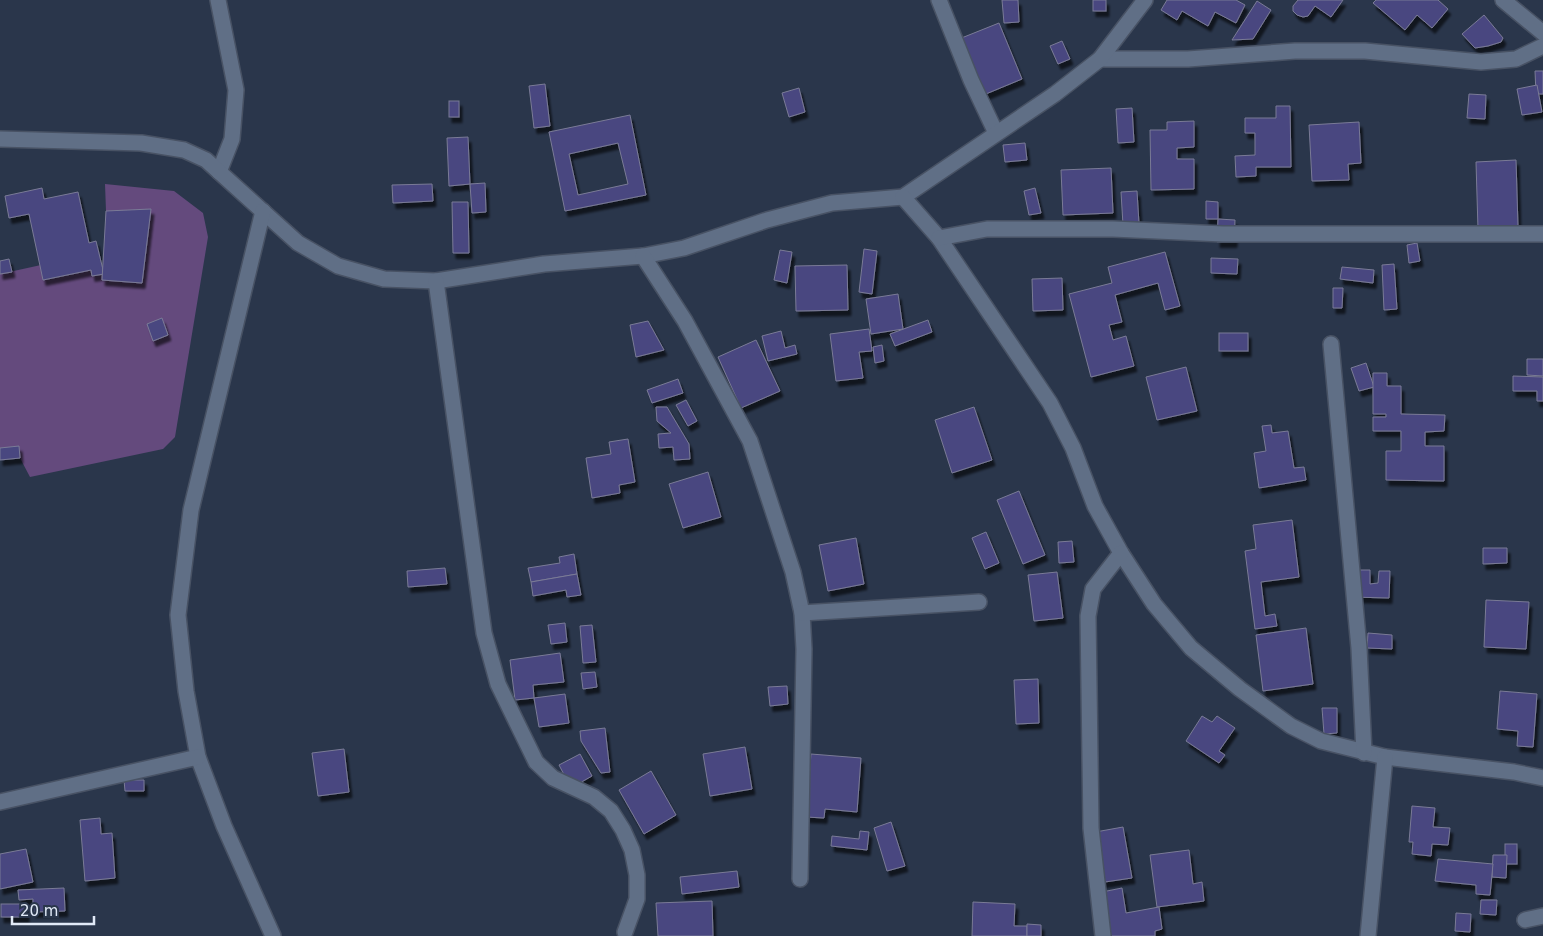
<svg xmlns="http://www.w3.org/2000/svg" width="1543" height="936" font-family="'DejaVu Sans',sans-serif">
  <defs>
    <filter id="shadow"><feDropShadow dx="3" dy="5.5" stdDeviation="1" flood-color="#0009"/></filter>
  </defs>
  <rect width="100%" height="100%" fill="#2a364b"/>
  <!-- green -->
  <path fill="#644a7d" d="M105,184L174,191L203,213L208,237L175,437L163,449L30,477L20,458L0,460V274L41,265L44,280L91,270L93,276L104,274L106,211Z"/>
  <!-- building -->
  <g fill="#494680" stroke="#7a7b96" fill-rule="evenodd" filter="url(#shadow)">
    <path d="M1002,0H1018L1019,22L1004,23Z"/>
    <rect x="1093" y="0" width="13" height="11"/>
    <path d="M1167,0H1236L1245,5L1236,23L1215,12L1208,26L1182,11L1177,20L1161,10Z"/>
    <path d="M1298,0H1343L1331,17L1315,6L1308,16L1303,17L1297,15L1293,11V6Z"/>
    <path d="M1376,0H1438L1448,9L1432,28L1417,15L1405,30L1373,3Z"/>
    <path d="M1257,1L1271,10L1253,39L1232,40Z"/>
    <path d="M1484,15L1503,38L1501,42L1488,46L1475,48L1462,34Z"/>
    <path d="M999,23L1022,79L981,96L959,39Z"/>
    <path d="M1062,41L1070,59L1058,64L1050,46Z"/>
    <path d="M1535,71H1543V94H1536Z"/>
    <path d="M545,84L550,126L534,128L529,86Z"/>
    <path d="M1537,85L1542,112L1522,115L1517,89Z"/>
    <path d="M799,88L805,112L789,117L782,93Z"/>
    <path d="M1469,94L1486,95L1485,119L1467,118Z"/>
    <rect x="449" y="101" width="10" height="16"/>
    <path d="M1276,106H1290L1291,167H1256V176L1236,177L1235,156L1255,155V133H1245V118H1276Z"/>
    <path d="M1132,108L1134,142L1118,143L1116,109Z"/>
    <path d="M630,115L646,195L565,211L549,132ZM618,143L628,184L578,195L569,154Z"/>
    <path d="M1194,121V147L1177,148V159H1194V189L1151,190L1150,130H1167V122Z"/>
    <path d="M1359,122L1361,163L1348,164L1349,180L1312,181L1309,125Z"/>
    <path d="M468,137L470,184L449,186L447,138Z"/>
    <path d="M1025,143L1027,160L1005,162L1003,145Z"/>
    <path d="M1516,160L1518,227L1478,229L1476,162Z"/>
    <path d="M1111,168L1113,213L1063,215L1061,170Z"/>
    <path d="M485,183L486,212L472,213L470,184Z"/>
    <path d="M432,184L433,201L393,203L392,185Z"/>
    <path d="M42,188L44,199L78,192L89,243L96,241L104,274L92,276L91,270L43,280L29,214L9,218L5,196Z"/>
    <path d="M1035,188L1041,213L1029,215L1024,191Z"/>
    <path d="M1137,191L1139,224L1123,225L1121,192Z"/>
    <path d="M1206,201L1218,202V219H1206Z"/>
    <path d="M452,202H468L469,253H453Z"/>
    <path d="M151,209L142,283L102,280L106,211Z"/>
    <path d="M1218,219L1235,220L1234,242H1217Z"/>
    <path d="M1417,243L1420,261L1409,263L1407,245Z"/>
    <path d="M864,249L877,251L872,294L859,292Z"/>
    <path d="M780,250L792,252L787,283L774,280Z"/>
    <path d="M1165,252L1180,306L1165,310L1158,283L1115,295L1122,322L1109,325L1113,340L1126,336L1134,366L1091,377L1069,294L1112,283L1108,267Z"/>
    <path d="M1211,258L1238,259L1237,274L1211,273Z"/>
    <path d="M9,259L12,272L0,274V261Z"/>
    <path d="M1394,264L1397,309L1384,310L1382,265Z"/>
    <path d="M847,265L848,310L796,311L795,266Z"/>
    <path d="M1342,267L1374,270L1373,283L1340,279Z"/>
    <path d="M1062,278L1063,310L1033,311L1032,279Z"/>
    <path d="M1333,288H1343L1342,308H1333Z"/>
    <path d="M898,294L903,329L871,334L866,299Z"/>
    <path d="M162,318L168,335L153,341L147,324Z"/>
    <path d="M928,320L932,332L895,346L890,334Z"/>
    <path d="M648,321L664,350L636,357L630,325Z"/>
    <path d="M869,329L872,351L859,352L863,378L836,381L830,334Z"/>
    <path d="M781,331L785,348L795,345L797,354L768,361L762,336Z"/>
    <rect x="1219" y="333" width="29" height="18"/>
    <path d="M756,340L780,391L741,408L718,357Z"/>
    <path d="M882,345L884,361L875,363L873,347Z"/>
    <path d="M1527,359H1543V376L1527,375Z"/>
    <path d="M1366,363L1374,387L1359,391L1351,368Z"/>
    <path d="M1186,367L1197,411L1157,420L1146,377Z"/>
    <path d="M1373,373H1387V386H1401V414L1445,415L1444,431L1425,432V446H1444V481L1386,480V451H1401V431H1373V417H1386V414H1373Z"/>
    <path d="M1513,376L1543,377V401H1537V391H1513Z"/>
    <path d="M678,379L683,393L652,403L647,390Z"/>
    <path d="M686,400L697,421L688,426L676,405Z"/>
    <path d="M656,407H667L689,444L690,459L674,460L673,447L659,448L658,434L671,433L657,421Z"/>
    <path d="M974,407L992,460L952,473L935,420Z"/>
    <path d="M1271,425L1272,433L1288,431L1294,468L1304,467L1306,480L1259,488L1254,453L1266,451L1262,426Z"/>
    <path d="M628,439L635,482L619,485L620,493L592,498L586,458L611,454L609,442Z"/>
    <path d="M19,446L20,458L0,460V448Z"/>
    <path d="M708,472L721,517L683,528L669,484Z"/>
    <path d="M1019,491L1045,555L1023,564L997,500Z"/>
    <path d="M1292,520L1299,577L1261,582L1265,616L1275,614L1277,626L1255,629L1245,551L1256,549L1253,525Z"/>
    <path d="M986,532L999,563L985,569L972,538Z"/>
    <path d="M856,538L864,584L828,591L819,545Z"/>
    <path d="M1072,541L1074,562L1059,563L1058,542Z"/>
    <path d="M1483,548H1507V563L1483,564Z"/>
    <path d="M574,554L577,574L531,582L528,568L560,563L559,557Z"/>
    <path d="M445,568L447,584L408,587L407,571Z"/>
    <path d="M1351,570H1370V584L1378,583L1379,571H1390L1389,598L1351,597Z"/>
    <path d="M1057,572L1063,618L1034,621L1028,575Z"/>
    <path d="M577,574L581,595L567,597L566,590L533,596L531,582Z"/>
    <path d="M1486,600L1529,602L1526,649L1484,647Z"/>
    <path d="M565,623L567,642L551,644L548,625Z"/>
    <path d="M592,625L596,662L583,663L580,626Z"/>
    <path d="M1306,628L1313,684L1263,691L1256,635Z"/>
    <path d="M1368,633L1392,635V649L1367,648Z"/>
    <path d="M560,653L564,682L533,685L534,698L515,700L510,660Z"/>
    <path d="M595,672L597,687L583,689L581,673Z"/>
    <path d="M1038,679L1039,723L1016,724L1014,680Z"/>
    <path d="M787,686L788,704L770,706L768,687Z"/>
    <path d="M1500,691L1537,694L1533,747L1517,746L1518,731L1497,729Z"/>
    <path d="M565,694L569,723L539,727L534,698Z"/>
    <path d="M1322,708H1337V733L1324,734Z"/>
    <path d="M1202,716L1212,722L1217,716L1235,728L1219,751L1225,755L1219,763L1186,741Z"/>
    <path d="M605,728L610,772L601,773L581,741L580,731Z"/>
    <path d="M745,747L752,789L710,796L703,754Z"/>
    <path d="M344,749L349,792L318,796L312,753Z"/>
    <path d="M580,754L592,776L571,788L559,765Z"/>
    <path d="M811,754L861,758L857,812L825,809L824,818L806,817Z"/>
    <path d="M651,771L676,815L644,834L619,790Z"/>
    <path d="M124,780H144V791H125Z"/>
    <path d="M1412,806L1435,808L1433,827L1450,828L1448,845L1432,844L1431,856L1412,854L1413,842H1409Z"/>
    <path d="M100,818L101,834L112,833L115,878L85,881L80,820Z"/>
    <path d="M891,822L905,866L887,871L874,828Z"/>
    <path d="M1123,827L1132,878L1098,883L1090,833Z"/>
    <path d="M860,831L869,832L867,850L831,846L832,836L859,839Z"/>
    <rect x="1505" y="844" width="12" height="20"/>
    <path d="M26,849L33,882L0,889V854Z"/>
    <path d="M1189,850L1193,884L1202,882L1204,901L1157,907L1150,855Z"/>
    <path d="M1493,855H1507L1506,878L1492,877Z"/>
    <path d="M1438,859L1493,864L1490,895L1476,894V885L1435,881Z"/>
    <path d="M737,871L739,887L682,894L680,877Z"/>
    <path d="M64,888L65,911L33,912V899L19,900L18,890Z"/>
    <path d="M1122,888L1126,913L1159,907L1162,929L1155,931V936H1110L1102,892Z"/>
    <path d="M1481,900H1497L1496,915L1480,914Z"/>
    <path d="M712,901L713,936H658L656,903Z"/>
    <path d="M973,902L1015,904L1014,926H1027V936H972Z"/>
    <rect x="1" y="904" width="25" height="13"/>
    <path d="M1456,913L1471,914L1470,932L1455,931Z"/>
    <path d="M1027,924L1041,925V936H1027Z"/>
  </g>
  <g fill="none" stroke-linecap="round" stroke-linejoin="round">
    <!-- minor casing -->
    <g stroke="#485264" stroke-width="18">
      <g id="minor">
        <path d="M218,0L236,90L232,139L219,172"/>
        <path d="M939,0L971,80L996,133"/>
        <path d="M1503,0L1543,33"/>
        <path d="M1100,59H1188L1295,51H1365L1481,62L1516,59L1543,46"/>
        <path d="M0,139L141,143L184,150L206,160L298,243L338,266L384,279L436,281L544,264L643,256L684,248L767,220L832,203L903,197L1055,94L1100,59L1145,0"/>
        <path d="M903,197L939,238L1050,403L1073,448L1095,506L1121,553L1154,604L1191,648L1240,689L1291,726L1321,741L1385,757L1514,772L1543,778"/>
        <path d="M263,211L191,510L178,615L186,691L198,757L224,826L273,936"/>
        <path d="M939,238L987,229H1113L1223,234H1543"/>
        <path d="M643,256L685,321L750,441L793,572L802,613L804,649L800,879"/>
        <path d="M436,281L484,633L498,684L536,762L553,778L594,797L611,811L623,830L632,850L637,875V899L625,932"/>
        <path d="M1331,344L1359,648L1364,753"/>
        <path d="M802,613L979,602"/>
        <path d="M0,802L198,757"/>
        <path d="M1525,920L1543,916"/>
        <path d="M1103,936L1091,828L1088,616L1093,589L1121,553"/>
        <path d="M1368,936L1385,757"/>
      </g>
    </g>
    <!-- minor -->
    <use href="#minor" stroke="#606f86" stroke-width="15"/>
  </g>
  <!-- scale -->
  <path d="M12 916v8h82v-8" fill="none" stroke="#e1e9f7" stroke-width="2.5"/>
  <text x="20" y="916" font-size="15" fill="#e1e9f7" stroke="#2a364b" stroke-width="4" paint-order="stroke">20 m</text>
</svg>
